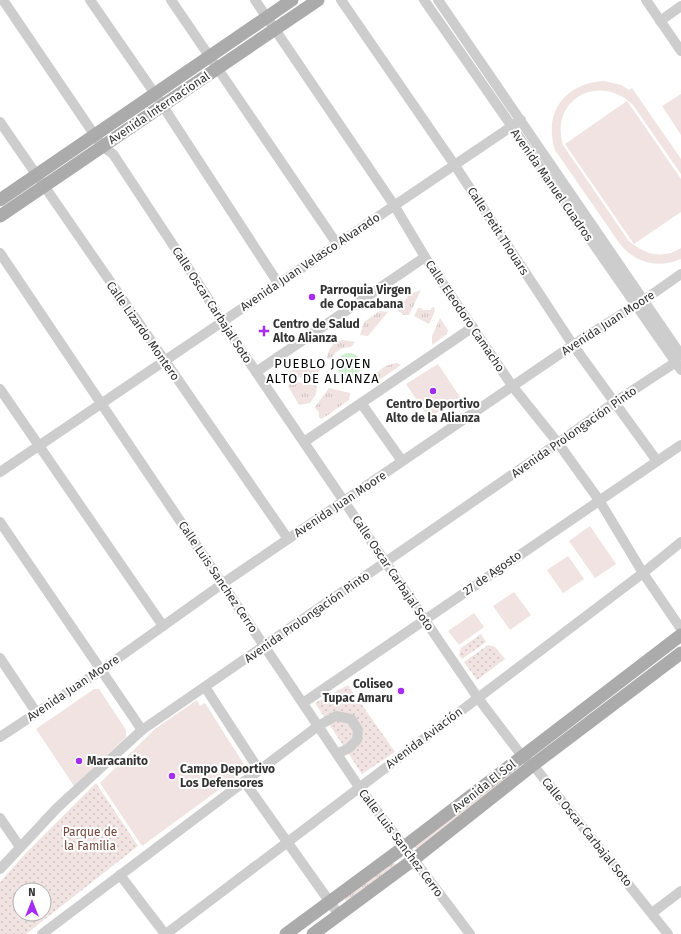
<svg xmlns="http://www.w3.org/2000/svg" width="681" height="934" font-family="'Fira Sans',sans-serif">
  <defs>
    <pattern id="grass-tufts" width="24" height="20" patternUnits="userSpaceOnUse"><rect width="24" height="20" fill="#f0e3e1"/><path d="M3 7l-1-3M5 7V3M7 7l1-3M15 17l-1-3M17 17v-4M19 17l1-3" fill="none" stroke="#cec3c2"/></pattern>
    <pattern id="park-dots" width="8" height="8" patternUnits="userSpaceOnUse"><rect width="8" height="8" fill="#f0e3e1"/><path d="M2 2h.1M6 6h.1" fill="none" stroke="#cec3c2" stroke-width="1.8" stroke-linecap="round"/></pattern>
  </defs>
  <rect width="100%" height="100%" fill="#fff"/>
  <!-- grass -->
  <g fill="url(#grass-tufts)">
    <path d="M421,290L409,315H404L397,310L410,294Z"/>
    <path d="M434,307L435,311L429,324L414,316L418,308H422V310H431V308Z"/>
    <path d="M380,311L388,312L368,336L360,335L364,322Z"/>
    <path d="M440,318L448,330L447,334L432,345V336Z"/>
    <path d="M342,340L355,342L351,347C342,347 334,351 331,360L327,358C329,347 332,344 342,340Z"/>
    <path d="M397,363L401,365L372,385C374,371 384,365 397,363Z"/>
    <path d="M299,365L320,367L318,381L289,375L290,372Z"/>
    <path d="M292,381L317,386L316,394L310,403L299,405L288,386Z"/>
    <path d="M329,388L350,393L349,400L322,419L319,417V413L315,407Z"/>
    <path d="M513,773L418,849L414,847L508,774Z"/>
    <path d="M393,863L396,864V866L346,902L345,897Z"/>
  </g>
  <!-- park -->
  <g fill="url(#park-dots)" fill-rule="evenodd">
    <path d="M481,634L486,642L462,659L459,655L461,648Z"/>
    <path d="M488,645L495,647L505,659L477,680L464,662Z"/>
    <path d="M348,685L395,752L362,774L315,703Z"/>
    <path d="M96,783L138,846L26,934H0V882L25,854ZM20,890H44V914H20Z"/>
  </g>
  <!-- pitch -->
  <g fill="#f0e3e1">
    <path d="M604,81L621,85L629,90L632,88L681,159V174L633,105C600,72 549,99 563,145L628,240C643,254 662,260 681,248V259C659,269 635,263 620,244L555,150C543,113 565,83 604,81Z"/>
    <path d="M681,94V135L662,106Z"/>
    <path d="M627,101L681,179V212L634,244L565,144Z"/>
    <path d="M438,364L460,397L429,418L406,384Z"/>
    <path d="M590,526L616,564L595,578L569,541Z"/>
    <path d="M568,556L584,579L563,593L547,570Z"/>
    <path d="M514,592L531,615L510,630L493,606Z"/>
    <path d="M474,613L484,627L459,645L448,631Z"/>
    <path d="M94,689H99L126,730V737L74,786L36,729Z"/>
    <path d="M197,700L200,706L205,703L247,769L142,846L100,783L155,729Z"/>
  </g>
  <!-- water -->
  <circle fill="#cdf0cf" cx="349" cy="365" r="12"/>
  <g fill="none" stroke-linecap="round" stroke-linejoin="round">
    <!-- minor -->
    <g stroke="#cdcdcd" stroke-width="10">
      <path d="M3,0L102,146L113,154L206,295L222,322L478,698L522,756L533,765L668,934"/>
      <path d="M90,0L155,94L278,283"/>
      <path d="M171,0L337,244"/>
      <path d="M255,0L394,205L425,257L513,387L558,443L599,500L643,573L681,629"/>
      <path d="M341,0L454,164L573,345L657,461"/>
      <path d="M424,0L681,370"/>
      <path d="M438,0L681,355"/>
      <path d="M646,0L681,51"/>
      <path d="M660,21L681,6"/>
      <path d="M0,122L288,539"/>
      <path d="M0,253L359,787L470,934"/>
      <path d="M256,372L425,257"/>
      <path d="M0,389L163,626"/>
      <path d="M361,403L402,461"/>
      <path d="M304,442L473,327"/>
      <path d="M0,472L521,120"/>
      <path d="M0,522L142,730"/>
      <path d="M0,658L36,712"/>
      <path d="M205,687L259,770"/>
      <path d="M303,703L681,445"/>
      <path d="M0,737L100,671L222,584L573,345L644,300L681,274"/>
      <path d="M244,781L339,915"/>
      <path d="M0,818L20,847"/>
      <path d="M0,869L57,808L142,730L558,443L615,402L676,362"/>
      <path d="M120,875L165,934"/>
      <path d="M652,913L681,891"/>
      <path d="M42,934L318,726L336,716L351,719L358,730L357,740L349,748L337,754"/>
      <path d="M166,934L643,573L681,542"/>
    </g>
    <!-- major -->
    <g stroke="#ababab" stroke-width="13">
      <path d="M0,200L292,0"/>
      <path d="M0,216L318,0"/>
      <path d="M286,934L404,847L681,635"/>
      <path d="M313,934L413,860L533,765L681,653"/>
    </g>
  </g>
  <!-- markers -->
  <g fill="#a42df1" stroke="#fff" stroke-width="1.5">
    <circle cx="312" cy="297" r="4"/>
    <path d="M262 325h4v4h4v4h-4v4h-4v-4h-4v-4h4z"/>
    <circle cx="433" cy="391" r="4"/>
    <circle cx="401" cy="691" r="4"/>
    <circle cx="79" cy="761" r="4"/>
    <circle cx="172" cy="776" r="4"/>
  </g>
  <g text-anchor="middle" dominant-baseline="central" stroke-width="4" stroke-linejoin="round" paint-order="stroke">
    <!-- street labels -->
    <g font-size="12" fill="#333" stroke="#fff">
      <text transform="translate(159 108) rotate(-34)">Avenida Internacional</text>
      <text transform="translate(552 185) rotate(55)">Avenida Manuel Cuadros</text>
      <text transform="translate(498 231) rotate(57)">Calle Petit Thouars</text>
      <text transform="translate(310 262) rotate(-34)">Avenida Juan Velasco Alvarado</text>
      <text transform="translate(212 305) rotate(57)">Calle Oscar Carbajal Soto</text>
      <text transform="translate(465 316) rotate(56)">Calle Eleodoro Camacho</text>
      <text transform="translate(608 323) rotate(-33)">Avenida Juan Moore</text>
      <text transform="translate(143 331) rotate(55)">Calle Lizardo Montero</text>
      <text transform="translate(574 432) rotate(-35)">Avenida Prolongación Pinto</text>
      <text transform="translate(340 504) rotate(-34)">Avenida Juan Moore</text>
      <text transform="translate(393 573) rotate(56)">Calle Oscar Carbajal Soto</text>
      <text transform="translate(492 573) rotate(-35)">27 de Agosto</text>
      <text transform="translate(218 577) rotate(56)">Calle Luis Sanchez Cerro</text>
      <text transform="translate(307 617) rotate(-35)">Avenida Prolongación Pinto</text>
      <text transform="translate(73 688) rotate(-34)">Avenida Juan Moore</text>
      <text transform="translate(424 738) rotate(-37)">Avenida Aviación</text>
      <text transform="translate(484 786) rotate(-38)">Avenida El Sol</text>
      <text transform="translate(587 832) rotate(51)">Calle Oscar Carbajal Soto</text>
      <text transform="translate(401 843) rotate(53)">Calle Luis Sanchez Cerro</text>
    </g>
    <!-- poi labels -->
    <g font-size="12" font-weight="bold" fill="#333" stroke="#fff" text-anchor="start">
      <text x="320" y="290">Parroquia Virgen<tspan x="320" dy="14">de Copacabana</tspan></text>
      <text x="273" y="324">Centro de Salud<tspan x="273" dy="14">Alto Alianza</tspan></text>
      <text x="433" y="404" text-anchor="middle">Centro Deportivo<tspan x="433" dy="14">Alto de la Alianza</tspan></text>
      <text x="393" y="684" text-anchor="end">Coliseo<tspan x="393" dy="14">Tupac Amaru</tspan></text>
      <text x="87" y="761">Maracanito</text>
      <text x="180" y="769">Campo Deportivo<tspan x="180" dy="14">Los Defensores</tspan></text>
    </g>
    <!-- park labels -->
    <g font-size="12" fill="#73473c" stroke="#fff">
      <text x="90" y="832">Parque de<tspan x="90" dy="14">la Familia</tspan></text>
    </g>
    <!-- neighbourhood labels -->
    <g font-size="13" letter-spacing="1" fill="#000" stroke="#fff">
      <text x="323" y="363">PUEBLO JOVEN<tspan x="323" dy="15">ALTO DE ALIANZA</tspan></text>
    </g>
  </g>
  <!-- north arrow -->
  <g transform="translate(32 902)"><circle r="19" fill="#ffffff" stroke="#adadad"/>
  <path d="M0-3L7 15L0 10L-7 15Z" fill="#a42df1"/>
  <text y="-6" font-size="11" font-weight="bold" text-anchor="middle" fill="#333333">N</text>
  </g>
</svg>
